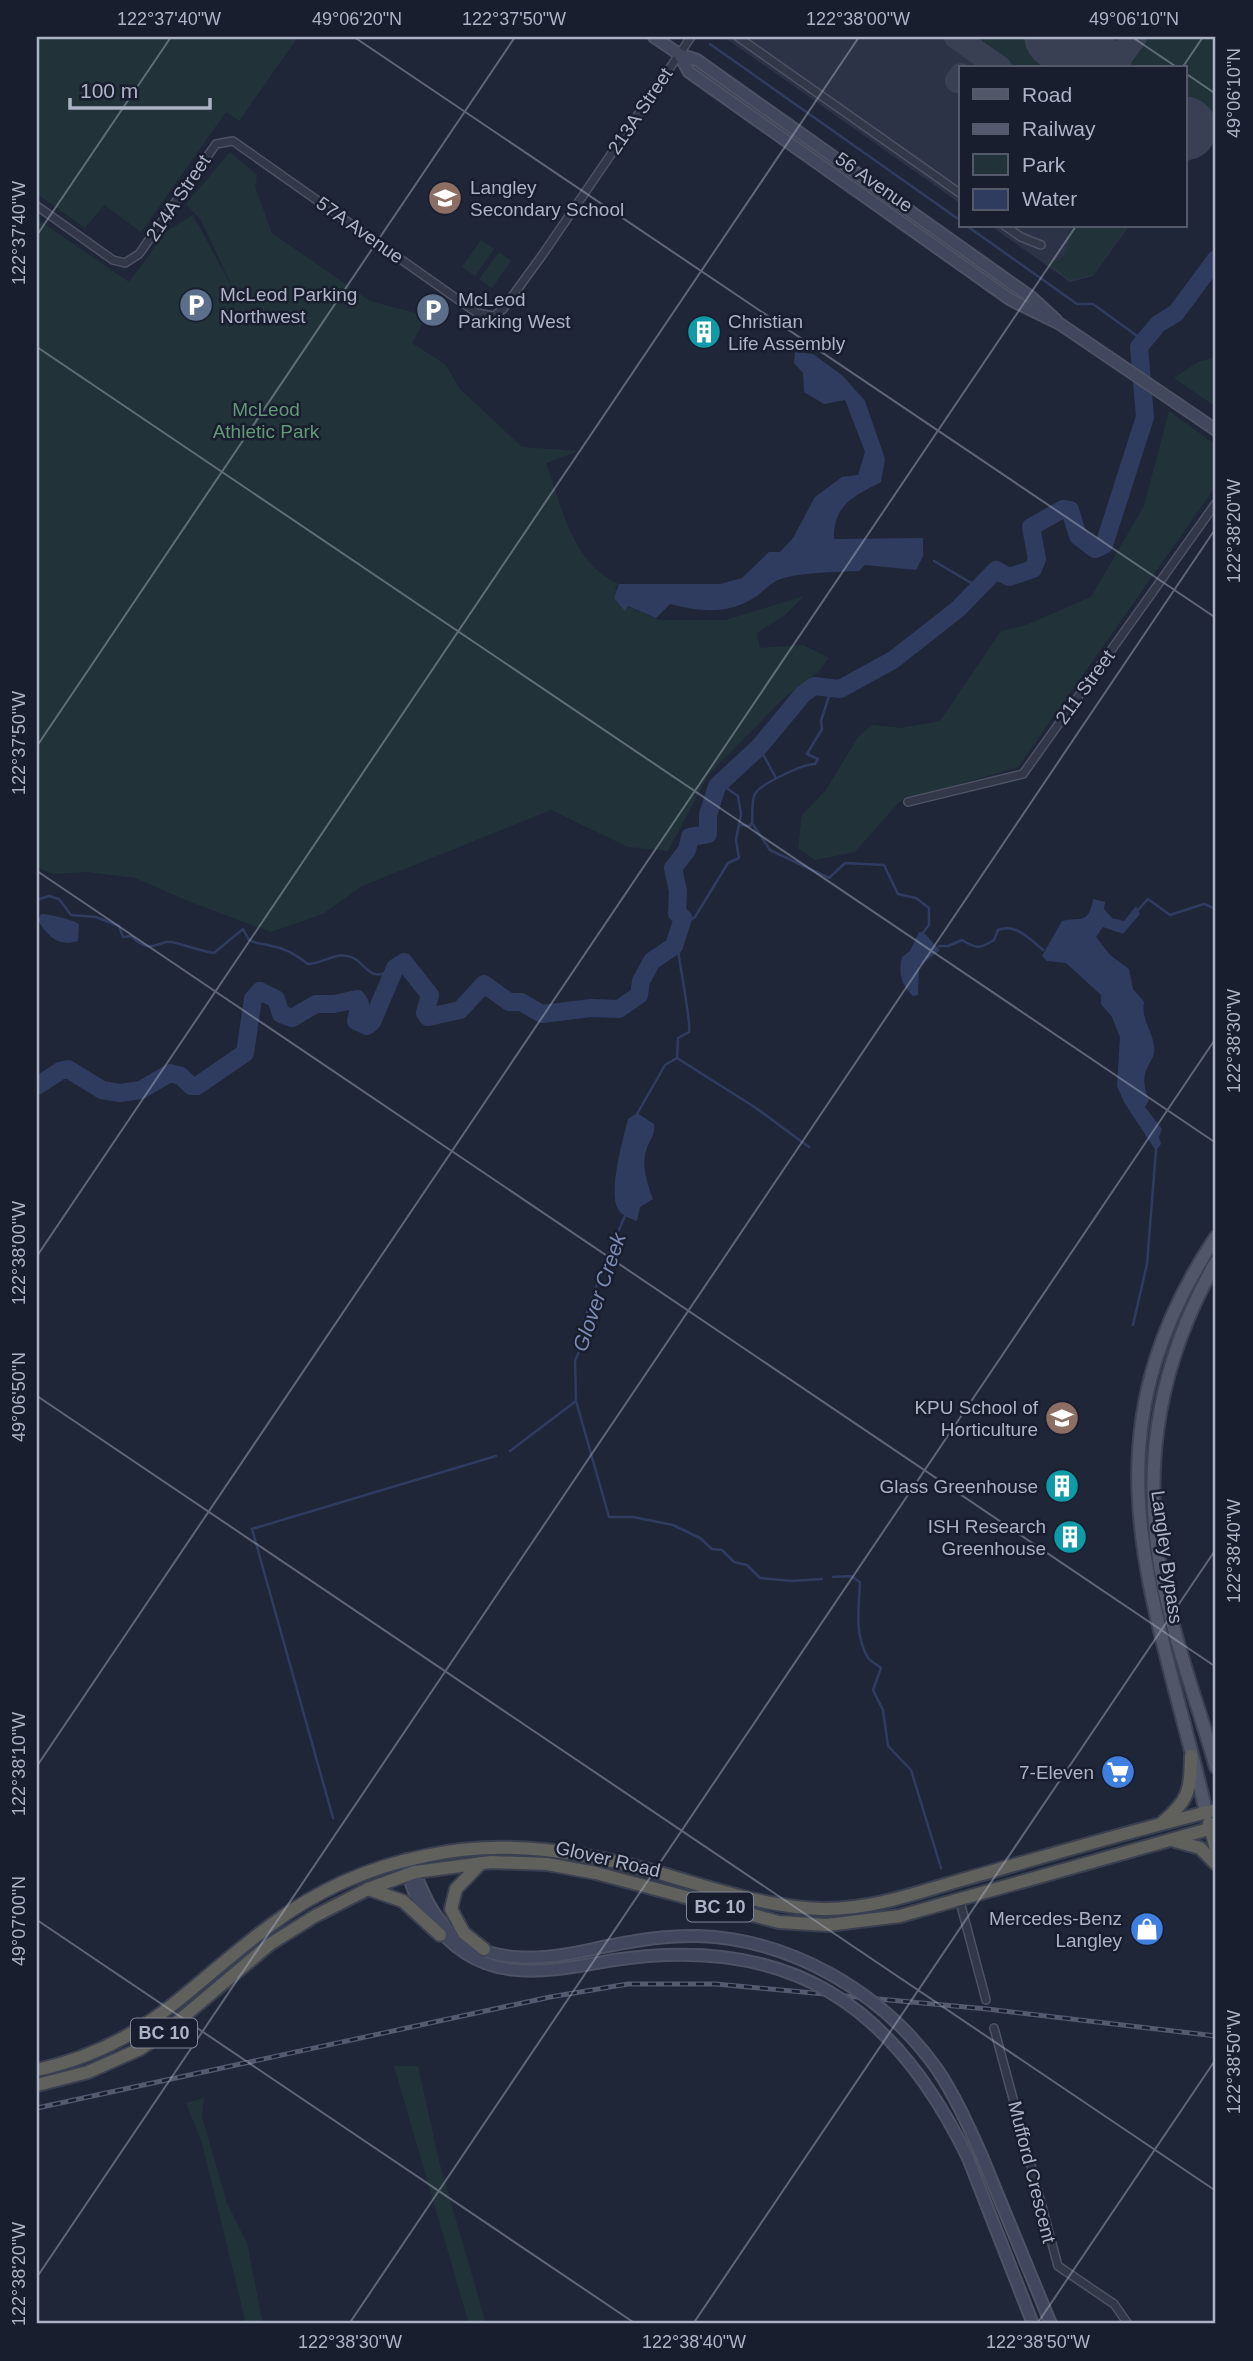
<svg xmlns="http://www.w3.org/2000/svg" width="1253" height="2361" font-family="Arial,sans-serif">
  <rect width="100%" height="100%" fill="#1f2638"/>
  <!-- airport -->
  <g fill="#2d3346">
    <path d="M724,37H1216V130L1185,166V68H961V204Z"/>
    <path d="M991,226H1129L1093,276L1070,282Z"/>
  </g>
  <!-- green -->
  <g fill="#213339">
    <path d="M37,37H298L239,121L226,112L141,232L104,205L85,228L37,194Z"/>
    <path d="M964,37H1027L1071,68H1009Z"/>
    <path d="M1144,37H1216V115L1198,135L1194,149L1185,159V132L1195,118L1185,110V68H1128L1124,65Z"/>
    <path d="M230,152L257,175L255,187L272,233L370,301L427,316L412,343L446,365L459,388L522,447L579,451L546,463C562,507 572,564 619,584L615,588L625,610L628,606L659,620H726L804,596L785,615L757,633L760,648L803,645L829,658L818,672L785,697L709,774L668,851L628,847L551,810L362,886L323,914L271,932L193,903L135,878L87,872L53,874L37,867V219L129,282L167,231L193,215L235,293L201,220L186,204Z"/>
    <path d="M1073,226H1128L1093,275L1070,280L1048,263C1065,260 1070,250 1068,233Z"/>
    <path d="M481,240L494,249L475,276L462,267Z"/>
    <path d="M499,252L511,261L492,288L479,279Z"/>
    <path d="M1216,357V407L1174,378L1198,362Z"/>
    <path d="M1169,411L1216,445V486L1018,767L899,802L855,852L815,860L798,848L802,815L826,790L858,737L872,725L901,728L940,721L1001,631L1026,625L1091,597L1144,506Z"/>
    <path d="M394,2066H418L439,2161L486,2324H469Z"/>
    <path d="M204,2098L202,2117L227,2203L247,2243L263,2324H246L202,2143L186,2103Z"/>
  </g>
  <!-- water -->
  <g fill="#303c5f">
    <path d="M795,352L813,354L843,376L865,401L885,459L881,482C855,496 833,504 834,539L923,538V556L916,570L865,565L859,571C835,572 807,572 784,578C772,581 766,589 757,596C728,615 702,612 670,604L656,618L628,606L625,611L614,598L619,584H720L742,578L769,552H780L793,538L815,497L842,477L858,475L865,452L845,400L824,404L804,392L803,373L794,363Z"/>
    <path d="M1093,899L1105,902L1104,909L1112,918L1124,921L1136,906L1140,914L1123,934L1103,927L1096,937L1110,955L1129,969L1133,989L1144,1002C1141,1019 1152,1030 1154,1046C1157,1065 1135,1066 1149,1100L1145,1107L1162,1129L1159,1137L1161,1144L1156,1151L1124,1102L1117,1086L1120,1037L1112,1017L1101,1004V995L1066,963L1047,961L1042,956L1062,921C1081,916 1088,926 1093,899Z"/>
    <path d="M41,914C48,914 74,920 79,924L78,941C58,947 49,937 38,921Z"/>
    <path d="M919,932H923L940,950L919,966L918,995L913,996C901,986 898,971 902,957L910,951Z"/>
    <path d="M637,1113L654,1124C655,1135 652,1136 648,1145C640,1163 647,1183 653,1199L640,1207L637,1221C629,1218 622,1216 618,1209C608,1192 623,1139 628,1119Z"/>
  </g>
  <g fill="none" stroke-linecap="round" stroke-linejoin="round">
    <!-- stream -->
    <g stroke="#303c5f" stroke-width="2.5">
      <path d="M710,44L961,221"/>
      <path d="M967,226L1077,304H1093L1144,341"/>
      <path d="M934,561L978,587"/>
      <path d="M759,747L776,778"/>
      <path d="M752,823L770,850L829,878L845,863L884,865L898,894L916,898L929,908V925L921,935"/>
      <path d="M752,823C753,815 751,801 755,794C760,784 803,764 815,764L818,759L807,754L822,729L821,721L831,690"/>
      <path d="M741,825L750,826L752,823"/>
      <path d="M37,900L49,896L59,899L71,915L96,917L119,926L123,937L131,936C153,957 159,939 172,942C185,945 200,951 214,953L243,929L249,940C257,944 264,944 272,946C285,948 299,957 308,964C322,964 333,953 347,956C366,958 366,987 395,968"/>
      <path d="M1138,910L1148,899L1170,915L1204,904L1216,909"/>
      <path d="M683,918L689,921L695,917L728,863L739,858L736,840L741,814L738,796L719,783"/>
      <path d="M939,946H948L962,940C976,949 980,949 994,940L998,930C1016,923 1030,939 1043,950"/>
      <path d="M677,1058L756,1108L809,1147"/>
      <path d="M677,1058L678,1038L689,1032C692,1026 678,957 677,942"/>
      <path d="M637,1114L665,1065L677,1058"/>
      <path d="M625,1216L606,1259L583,1324L582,1344L575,1361L576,1401L609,1517H633L673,1525L700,1538L712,1549L722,1550L734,1562L747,1565L760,1578L792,1581L822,1579"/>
      <path d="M1133,1325L1147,1264L1156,1150"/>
      <path d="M510,1451L576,1401"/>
      <path d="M833,1577L851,1576L860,1582C859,1608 854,1634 868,1658C871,1662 878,1665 881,1668L873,1690L883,1710L888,1746L911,1770L941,1868"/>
      <path d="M333,1818L252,1529L496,1456"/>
    </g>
    <!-- river -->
    <path stroke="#303c5f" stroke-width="18" d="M37,1086L60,1071L68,1069L102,1090L120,1093L141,1090L170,1073L181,1076L191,1086H197L245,1053L253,999L260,991L276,999L281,1014L292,1018L316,1004H334L357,999L360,1004L356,1021L367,1026L372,1022L395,968L404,962L430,995L425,1013L428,1017L460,1010L484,984L509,1002H521L542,1014L591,1008L619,1009L639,995L641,981L652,961L674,946L683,918L677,913L678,891L673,868L687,850L690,837L708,834V815L717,786L759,747L803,694L814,686L840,689L893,660L958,609L996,570L1009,577L1033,569L1037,559L1031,527L1063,509L1070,510L1078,536L1095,549L1104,545L1145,417L1139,347L1158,324L1176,313L1216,259"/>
    <!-- taxiway -->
    <g stroke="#3a4054" stroke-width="24">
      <path d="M956,37L1000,68"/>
      <path d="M1112,68L1135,37"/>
      <path d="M957,81L961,75"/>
    </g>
    <!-- runway -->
    <g stroke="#3a4054" stroke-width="63">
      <path d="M1056,37L1100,68"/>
      <path d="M1185,128V129"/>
    </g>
    <!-- minor casing -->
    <g stroke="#4d5364" stroke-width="10">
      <g id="minor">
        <path d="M738,37L961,194"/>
        <path d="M37,206L113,260L125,263L139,254L216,144L233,141L477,313L494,316L503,309L543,254L691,37"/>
        <path d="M1005,226L1021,237L1041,245"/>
        <path d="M908,802L1023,774L1216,503"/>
        <path d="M959,1898L986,2000"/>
        <path d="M994,2028L1058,2266L1114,2304L1128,2324"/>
      </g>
    </g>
    <!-- secondary casing -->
    <g stroke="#4d5364" stroke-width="14">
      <g id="secondary">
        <path d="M654,37L679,54L697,60L1031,297L1056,320"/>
        <path d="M679,54L689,72L1011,300L1060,324L1216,430"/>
        <path d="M407,1859C407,1883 417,1899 430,1918C478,1987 542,1973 614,1960"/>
        <path d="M411,1867C422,1886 427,1907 443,1924C485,1969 549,1960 602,1947"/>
        <path d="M981,2154L1051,2324"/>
        <path d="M968,2158L1033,2324"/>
      </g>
    </g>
    <!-- primary casing -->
    <g stroke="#3c4252" stroke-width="16">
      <g id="primary">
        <path d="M1216,1262C1161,1358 1142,1457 1160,1566C1171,1633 1197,1701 1216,1767"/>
        <path d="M1206,1812C1157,1596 1077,1446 1216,1237"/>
      </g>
    </g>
    <!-- trunk casing -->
    <g stroke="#3a4050" stroke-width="16">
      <g id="trunk">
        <path d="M1163,1822C1190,1799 1190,1790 1191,1756"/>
        <path d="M1209,1823L1216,1849"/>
        <path d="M1175,1841L1200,1848L1216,1864"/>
        <path d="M481,1863L456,1889L451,1909L464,1933L484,1949"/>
        <path d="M368,1889L403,1901L440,1935"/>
        <path d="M37,2070C148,2045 185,1988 271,1925C316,1891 370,1867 425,1856C506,1838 585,1852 663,1874C716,1890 767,1907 823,1909C874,1910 924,1890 972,1877C1053,1854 1134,1830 1216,1810"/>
        <path d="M37,2085L88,2072L140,2049L170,2028L270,1944L315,1916L368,1889L415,1872L491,1862L547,1864L596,1873L779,1922L827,1925L900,1916L1216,1827"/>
      </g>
    </g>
    <!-- minor -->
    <use href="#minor" stroke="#333849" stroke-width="7"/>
    <!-- secondary -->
    <use href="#secondary" stroke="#41475c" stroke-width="10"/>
    <!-- primary -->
    <use href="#primary" stroke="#515769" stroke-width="12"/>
    <!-- trunk -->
    <use href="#trunk" stroke="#60605c" stroke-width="12"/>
    <!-- rail casing -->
    <g stroke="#545b70" stroke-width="5">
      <path id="rail" d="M37,2108L550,1997L628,1984H716L987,2009L1216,2036"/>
    </g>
    <!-- rail -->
    <use href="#rail" stroke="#181e2d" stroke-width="2.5" stroke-dasharray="8" stroke-linecap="butt"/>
    <!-- secondary-bridge casing -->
    <g stroke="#4d5364" stroke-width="14" stroke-linecap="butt">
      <g id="secondary-bridge">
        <path d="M602,1947C634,1941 665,1935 698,1936C792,1939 883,1993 937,2069C955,2096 968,2125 981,2154"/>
        <path d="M614,1960C788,1934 893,2003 968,2158"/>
      </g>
    </g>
    <!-- secondary-bridge -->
    <use href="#secondary-bridge" stroke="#41475c" stroke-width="10"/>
  </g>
  <!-- ticks -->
  <path fill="none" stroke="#adb3c6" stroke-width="2" stroke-opacity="0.45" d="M354,37L1216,618M1132,37L1178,68M1182,68L1203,37M1185,73L1216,94M37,235L171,37M37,347L1216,1143M37,746L515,37M37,871L1216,1667M37,1256L859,37M37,1396L1216,2191M37,1766L1076,226M37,1920L636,2324M37,2277L1216,528M349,2324L1216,1038M693,2324L1216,1549M1037,2324L1216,2059"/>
  <!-- icons -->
  <defs>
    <g id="school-disc" transform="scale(1.75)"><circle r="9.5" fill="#8d6e63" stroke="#181e2d"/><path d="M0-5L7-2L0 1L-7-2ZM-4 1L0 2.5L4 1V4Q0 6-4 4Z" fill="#fff"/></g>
    <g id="parking-disc" transform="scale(1.75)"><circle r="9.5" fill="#5c6f8a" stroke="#181e2d"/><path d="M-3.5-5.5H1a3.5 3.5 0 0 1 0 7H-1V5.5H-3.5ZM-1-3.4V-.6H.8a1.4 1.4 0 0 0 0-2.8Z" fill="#fff"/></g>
    <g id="building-disc" transform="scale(1.75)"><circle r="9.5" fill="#0f9aa8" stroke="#181e2d"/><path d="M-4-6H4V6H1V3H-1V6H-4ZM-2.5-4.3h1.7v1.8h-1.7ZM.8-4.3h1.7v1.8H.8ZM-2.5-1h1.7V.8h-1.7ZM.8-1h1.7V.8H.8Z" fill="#fff"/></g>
    <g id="university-disc" transform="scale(1.75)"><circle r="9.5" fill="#8d6e63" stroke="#181e2d"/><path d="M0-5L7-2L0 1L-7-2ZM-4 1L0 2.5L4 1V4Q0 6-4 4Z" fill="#fff"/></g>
    <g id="supermarket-disc" transform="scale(1.75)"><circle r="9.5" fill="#3f7fe0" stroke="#181e2d"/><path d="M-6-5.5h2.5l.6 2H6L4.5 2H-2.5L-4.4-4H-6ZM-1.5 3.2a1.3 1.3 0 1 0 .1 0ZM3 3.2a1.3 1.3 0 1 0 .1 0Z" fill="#fff"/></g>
    <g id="shop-disc" transform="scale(1.75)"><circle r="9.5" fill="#3f7fe0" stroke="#181e2d"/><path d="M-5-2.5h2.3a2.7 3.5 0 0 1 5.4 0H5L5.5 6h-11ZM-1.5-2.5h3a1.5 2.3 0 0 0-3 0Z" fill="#fff"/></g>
  </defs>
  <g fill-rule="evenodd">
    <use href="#school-disc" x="445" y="198"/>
    <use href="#parking-disc" x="196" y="305"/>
    <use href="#parking-disc" x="433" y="310"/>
    <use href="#building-disc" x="704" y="332"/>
    <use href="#university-disc" x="1062" y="1418"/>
    <use href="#building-disc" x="1062" y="1486"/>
    <use href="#building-disc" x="1070" y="1537"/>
    <use href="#supermarket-disc" x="1118" y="1772"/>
    <use href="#shop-disc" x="1147" y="1929"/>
  </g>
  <g text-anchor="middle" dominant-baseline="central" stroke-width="5" stroke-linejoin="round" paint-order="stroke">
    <!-- shield labels -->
    <g fill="#181e2d" stroke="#808698" stroke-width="2">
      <rect x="687" y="1892.5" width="66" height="29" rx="5"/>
      <rect x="131" y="2018.5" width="66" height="29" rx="5"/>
    </g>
    <g font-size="18" font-weight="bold" fill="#adb3c6">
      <text x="720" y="1907">BC 10</text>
      <text x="164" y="2033">BC 10</text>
    </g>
    <!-- street labels -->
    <g font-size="19" fill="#adb3c6" stroke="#181e2d">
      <text transform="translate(640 111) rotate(-56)">213A Street</text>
      <text transform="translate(874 182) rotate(35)">56 Avenue</text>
      <text transform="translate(178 198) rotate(-56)">214A Street</text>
      <text transform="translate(360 230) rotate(35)">57A Avenue</text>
      <text transform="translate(1085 687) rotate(-54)">211 Street</text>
      <text transform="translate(1167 1557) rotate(82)">Langley Bypass</text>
      <text transform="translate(608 1859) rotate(13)">Glover Road</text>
      <text transform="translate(1032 2172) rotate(76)">Mufford Crescent</text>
    </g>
    <!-- poi labels -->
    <g font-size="19" fill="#adb3c6" stroke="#181e2d" text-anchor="end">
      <text x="470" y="187" text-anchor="start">Langley<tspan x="470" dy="22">Secondary School</tspan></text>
      <text x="220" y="294" text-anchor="start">McLeod Parking<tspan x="220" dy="22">Northwest</tspan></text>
      <text x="458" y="299" text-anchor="start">McLeod<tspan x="458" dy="22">Parking West</tspan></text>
      <text x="728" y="321" text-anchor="start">Christian<tspan x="728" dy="22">Life Assembly</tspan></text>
      <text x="1038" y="1407">KPU School of<tspan x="1038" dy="22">Horticulture</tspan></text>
      <text x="1038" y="1486">Glass Greenhouse</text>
      <text x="1046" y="1526">ISH Research<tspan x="1046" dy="22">Greenhouse</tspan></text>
      <text x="1094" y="1772">7-Eleven</text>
      <text x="1122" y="1918">Mercedes-Benz<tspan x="1122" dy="22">Langley</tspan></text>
    </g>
    <!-- park labels -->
    <g font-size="19" fill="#649778" stroke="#181e2d">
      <text x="266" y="409">McLeod<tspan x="266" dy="22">Athletic Park</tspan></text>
    </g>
    <!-- water labels -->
    <g font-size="21" font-style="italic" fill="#7b8bb4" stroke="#181e2d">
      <text transform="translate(599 1292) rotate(-71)">Glover Creek</text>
    </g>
  </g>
  <!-- border -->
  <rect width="1253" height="2361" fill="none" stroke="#181e2d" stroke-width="77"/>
  <!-- legend -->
  <rect x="959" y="66" width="228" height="161" fill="#181e2d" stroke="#545a6a" stroke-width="2"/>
  <rect x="973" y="89" width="35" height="10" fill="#515769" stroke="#545a6a" stroke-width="2"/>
  <text x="1022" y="102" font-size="21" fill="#adb3c6">Road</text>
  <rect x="973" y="124" width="35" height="10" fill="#545b70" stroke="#545a6a" stroke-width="2"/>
  <text x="1022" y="136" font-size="21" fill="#adb3c6">Railway</text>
  <rect x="973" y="154" width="35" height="21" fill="#213339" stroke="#545a6a" stroke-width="2"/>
  <text x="1022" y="172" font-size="21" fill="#adb3c6">Park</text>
  <rect x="973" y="189" width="35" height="21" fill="#303c5f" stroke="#545a6a" stroke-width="2"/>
  <text x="1022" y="206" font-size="21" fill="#adb3c6">Water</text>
  <!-- scale -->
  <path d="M70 98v10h140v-10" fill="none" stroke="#adb3c6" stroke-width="3.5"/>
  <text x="80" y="98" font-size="21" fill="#adb3c6" stroke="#181e2d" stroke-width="5" paint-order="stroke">100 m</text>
  <rect x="38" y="38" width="1176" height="2284" fill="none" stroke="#adb3c6" stroke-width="2.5"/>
  <g font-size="18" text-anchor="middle" fill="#adb3c6">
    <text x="169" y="25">122°37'40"W</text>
    <text x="357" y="25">49°06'20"N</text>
    <text x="514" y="25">122°37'50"W</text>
    <text x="858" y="25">122°38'00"W</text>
    <text x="1134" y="25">49°06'10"N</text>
    <text transform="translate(1234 93) rotate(-90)" y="6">49°06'10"N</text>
    <text transform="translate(19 233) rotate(-90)" y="6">122°37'40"W</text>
    <text transform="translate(1234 531) rotate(-90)" y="6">122°38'20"W</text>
    <text transform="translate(19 743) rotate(-90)" y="6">122°37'50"W</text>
    <text transform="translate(1234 1041) rotate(-90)" y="6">122°38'30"W</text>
    <text transform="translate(19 1253) rotate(-90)" y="6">122°38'00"W</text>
    <text transform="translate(19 1397) rotate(-90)" y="6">49°06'50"N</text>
    <text transform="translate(1234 1551) rotate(-90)" y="6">122°38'40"W</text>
    <text transform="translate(19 1764) rotate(-90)" y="6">122°38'10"W</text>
    <text transform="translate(19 1921) rotate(-90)" y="6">49°07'00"N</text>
    <text transform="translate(1234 2062) rotate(-90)" y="6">122°38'50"W</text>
    <text transform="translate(19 2274) rotate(-90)" y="6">122°38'20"W</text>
    <text x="350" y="2348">122°38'30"W</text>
    <text x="694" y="2348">122°38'40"W</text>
    <text x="1038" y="2348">122°38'50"W</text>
  </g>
</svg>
